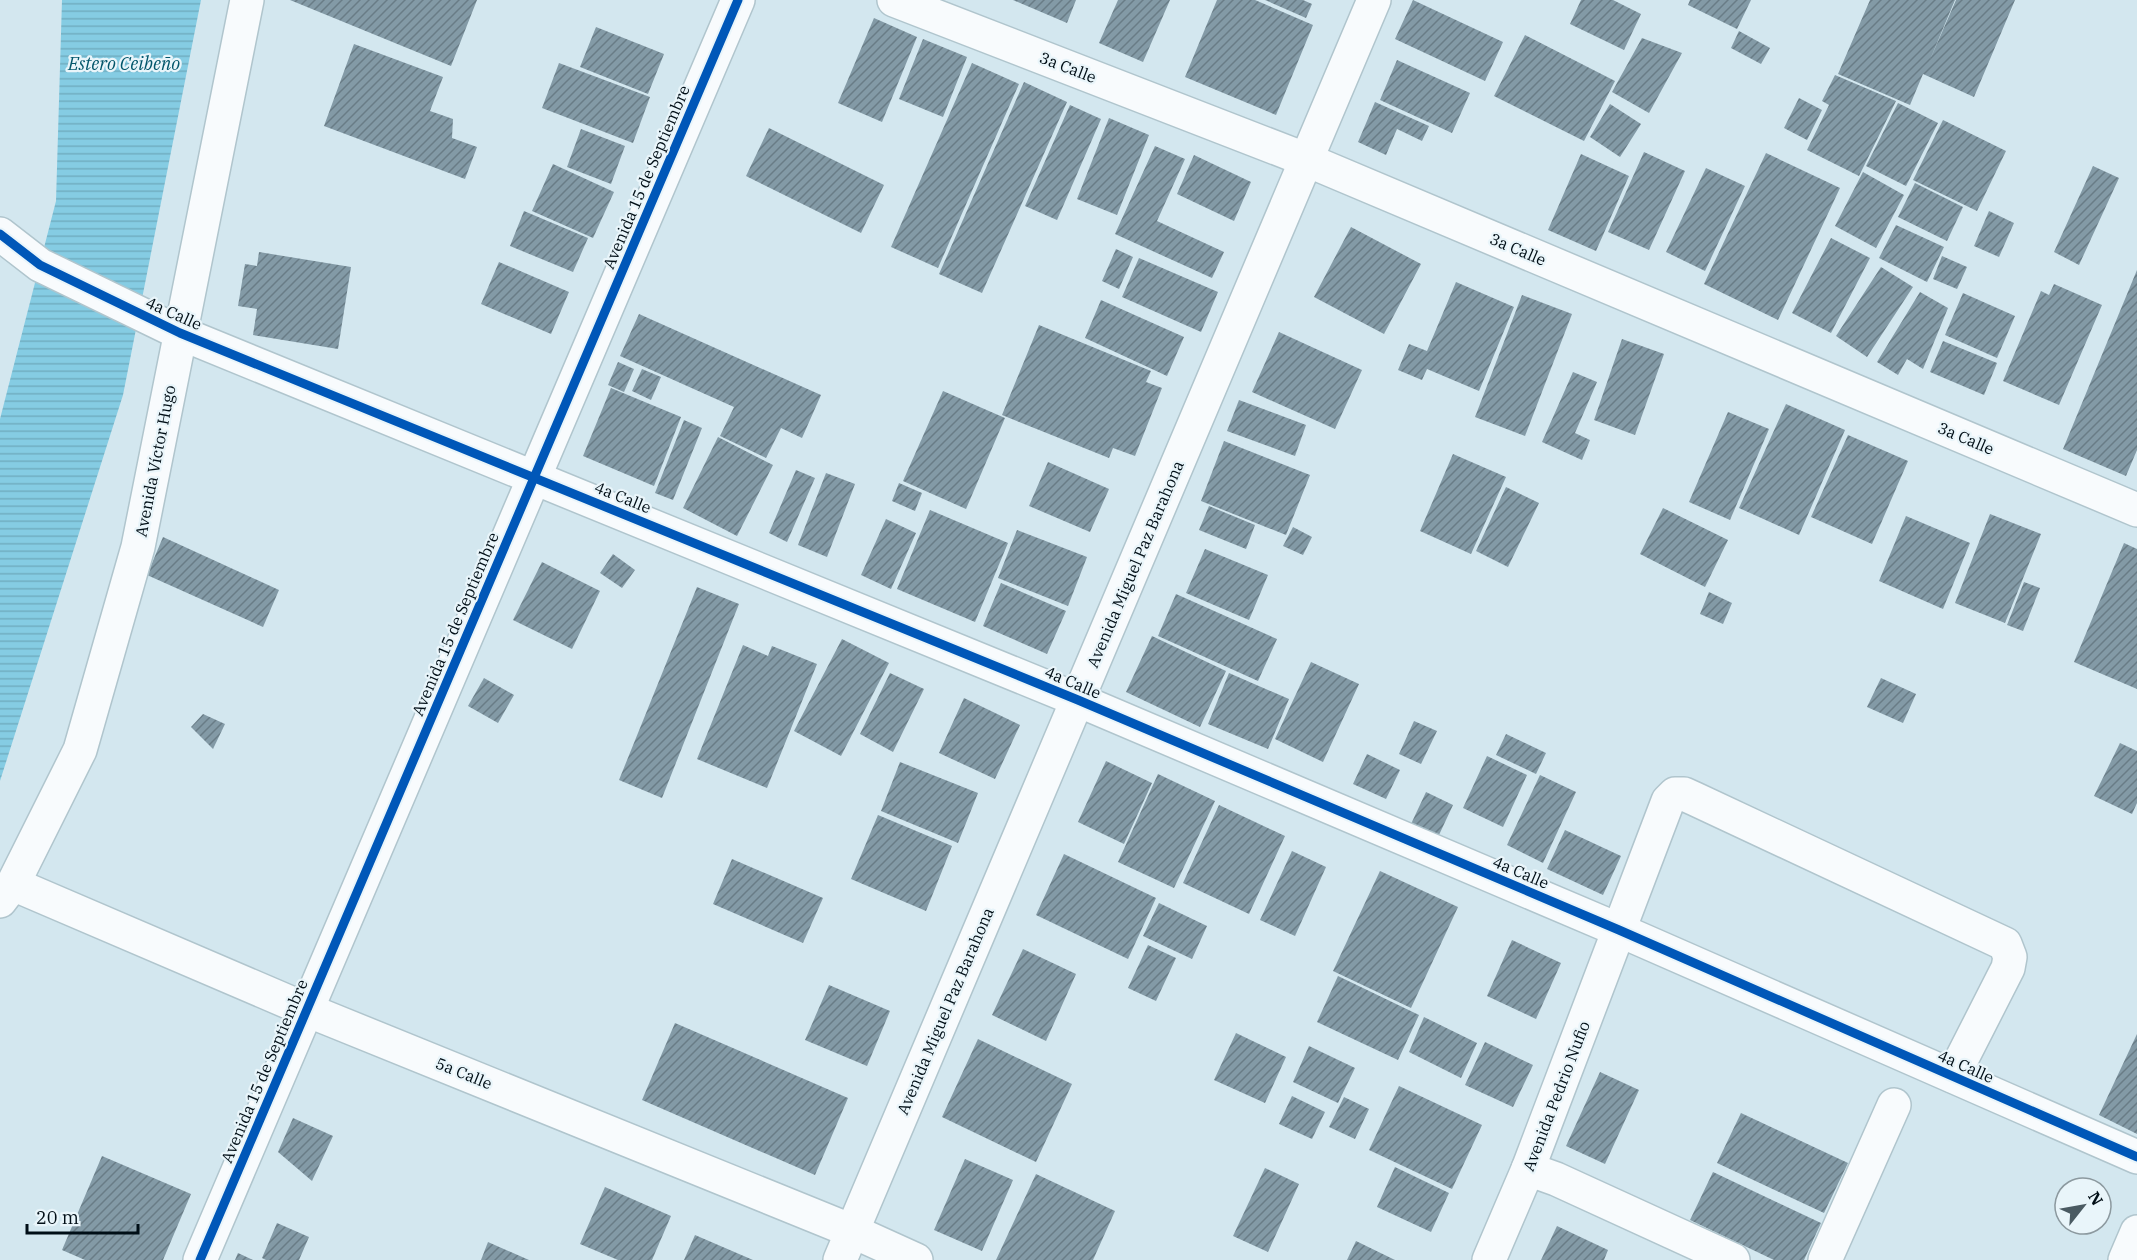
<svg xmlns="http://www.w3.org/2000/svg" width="2137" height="1260" font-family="'IBM Plex Serif',serif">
  <defs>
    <pattern id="water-rules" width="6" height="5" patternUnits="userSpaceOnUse" patternTransform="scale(1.5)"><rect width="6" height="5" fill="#85cce3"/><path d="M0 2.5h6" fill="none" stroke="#71aec2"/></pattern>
    <pattern id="building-hatch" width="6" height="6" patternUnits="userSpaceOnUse" patternTransform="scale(1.5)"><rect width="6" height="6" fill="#839aa6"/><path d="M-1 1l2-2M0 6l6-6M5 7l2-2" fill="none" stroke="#697c86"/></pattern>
  </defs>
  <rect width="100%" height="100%" fill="#d3e7ef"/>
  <!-- water -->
  <path fill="url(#water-rules)" d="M62,0H201L123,395L0,781V419L56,201Z"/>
  <!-- building -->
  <g fill="url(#building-hatch)">
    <path d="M290,0H477L451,66Z"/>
    <path d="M1013,0H1076L1067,23Z"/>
    <path d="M1118,0H1170L1143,62L1099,43Z"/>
    <path d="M1217,0H1255L1313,25L1276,115L1185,77Z"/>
    <path d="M1265,0H1303L1312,4L1306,18Z"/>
    <path d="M1413,0L1503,42L1485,81L1395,39Z"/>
    <path d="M1581,0H1613L1641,14L1624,50L1570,24Z"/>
    <path d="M1690,0H1751L1737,29L1688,5Z"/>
    <path d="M1870,0H1955L1929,62L1956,0H2015L1974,97L1923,74L1910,105L1838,74Z"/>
    <path d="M874,18L917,37L882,122L838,103Z"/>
    <path d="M596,27L664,54L648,94L580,67Z"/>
    <path d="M1739,31L1770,48L1761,64L1731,48Z"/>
    <path d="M1525,35L1615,81L1584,141L1494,96Z"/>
    <path d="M1642,38L1682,53L1649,113L1612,92Z"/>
    <path d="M923,39L967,57L943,117L899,99Z"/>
    <path d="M354,44L443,77L430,111L453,119L452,138L477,147L465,179L324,126Z"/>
    <path d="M1397,60L1470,93L1452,133L1380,100Z"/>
    <path d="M559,63L650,97L633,143L542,108Z"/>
    <path d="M972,63L1019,84L938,268L891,247Z"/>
    <path d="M1835,75L1896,101L1859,176L1807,150L1829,105L1822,101Z"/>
    <path d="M1024,82L1067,102L982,293L939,274Z"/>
    <path d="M1799,98L1822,110L1807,140L1784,128Z"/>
    <path d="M1375,102L1429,126L1422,141L1397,129L1386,155L1358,142Z"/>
    <path d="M1898,103L1938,123L1906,186L1866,166Z"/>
    <path d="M1610,104L1641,124L1620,157L1590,137Z"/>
    <path d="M1070,105L1101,119L1057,220L1025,206Z"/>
    <path d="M1109,118L1149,135L1117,215L1077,199Z"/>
    <path d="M1943,120L2006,151L1977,211L1913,180Z"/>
    <path d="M769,128L884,185L861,233L746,176Z"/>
    <path d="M581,129L625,146L611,184L567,167Z"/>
    <path d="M1155,146L1185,159L1157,221L1224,252L1212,278L1115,234Z"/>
    <path d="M1644,152L1685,171L1649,250L1608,232Z"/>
    <path d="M1766,153L1840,188L1778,320L1704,284Z"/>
    <path d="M1581,154L1629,176L1596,251L1548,230Z"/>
    <path d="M1194,155L1251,182L1234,221L1177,194Z"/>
    <path d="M553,164L614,192L593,238L532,211Z"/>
    <path d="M2093,166L2119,178L2079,265L2054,252Z"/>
    <path d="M1706,168L1745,186L1705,271L1666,252Z"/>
    <path d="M1863,172L1904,195L1876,248L1835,226Z"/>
    <path d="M1915,183L1963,207L1947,241L1898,217Z"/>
    <path d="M524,211L588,238L573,272L510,246Z"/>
    <path d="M1989,211L2014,223L1999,257L1974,246Z"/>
    <path d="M1896,225L1944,247L1927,282L1879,258Z"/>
    <path d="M1351,227L1421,264L1384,334L1314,297Z"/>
    <path d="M1831,238L1870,258L1831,333L1792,313Z"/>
    <path d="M1116,249L1133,257L1119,289L1102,281Z"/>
    <path d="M259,252L351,267L338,349L253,335L257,309L238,306L245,264L257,266Z"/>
    <path d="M1942,256L1967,267L1957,289L1933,279Z"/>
    <path d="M1139,258L1218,292L1201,332L1122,297Z"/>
    <path d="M499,262L569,292L551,334L481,304Z"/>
    <path d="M1881,267L1913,287L1867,357L1836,336Z"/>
    <path d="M2137,270V450L2126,476L2063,449Z"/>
    <path d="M1456,282L1514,307L1479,391L1427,369L1422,380L1398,370L1409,344L1427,351Z"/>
    <path d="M2054,284L2102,305L2059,405L2003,381L2041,291L2049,295Z"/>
    <path d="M1920,292L1948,308L1923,369L1907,359L1898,375L1877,362Z"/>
    <path d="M1963,293L2015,316L1997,358L1945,335Z"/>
    <path d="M1522,295L1572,314L1525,436L1475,417Z"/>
    <path d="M1101,300L1184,337L1167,376L1085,338Z"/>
    <path d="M639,314L821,395L802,438L781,428L766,458L720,436L734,407L620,356Z"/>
    <path d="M1039,325L1151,371L1146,382L1162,388L1135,456L1113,448L1109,458L1002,415Z"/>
    <path d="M1279,332L1362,370L1335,429L1252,392Z"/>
    <path d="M1622,339L1664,354L1635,435L1594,420Z"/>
    <path d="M1943,341L1997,363L1984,395L1930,372Z"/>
    <path d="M618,362L634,369L624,392L608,385Z"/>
    <path d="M642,369L661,377L651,400L632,391Z"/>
    <path d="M1573,372L1597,382L1575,433L1590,440L1582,460L1542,442Z"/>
    <path d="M611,388L681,417L654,486L583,456Z"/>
    <path d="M943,391L1005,418L966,509L903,481Z"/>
    <path d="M1239,400L1306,425L1295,456L1227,431Z"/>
    <path d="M1786,404L1845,430L1799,535L1739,508Z"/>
    <path d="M1728,412L1769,429L1730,520L1689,502Z"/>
    <path d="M684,420L702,428L673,500L655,493Z"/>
    <path d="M1848,435L1908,461L1872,544L1811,517Z"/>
    <path d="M718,437L773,465L737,536L683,508Z"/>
    <path d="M1224,441L1310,475L1286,535L1201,501Z"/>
    <path d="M1453,454L1506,477L1471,554L1420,531Z"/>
    <path d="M1048,462L1109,489L1090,532L1029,506Z"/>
    <path d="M796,470L815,478L787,542L769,533Z"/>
    <path d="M826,473L855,484L827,557L798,545Z"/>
    <path d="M899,483L922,493L915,511L892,501Z"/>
    <path d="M1506,487L1539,503L1508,567L1476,551Z"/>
    <path d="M1209,506L1255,525L1246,549L1199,530Z"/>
    <path d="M1663,508L1728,540L1705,587L1640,554Z"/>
    <path d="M930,510L1008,543L975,622L897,589Z"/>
    <path d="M1990,514L2041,534L2005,623L1955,603Z"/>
    <path d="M1906,516L1970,543L1943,609L1879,581Z"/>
    <path d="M886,519L916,533L891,589L861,575Z"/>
    <path d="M1293,527L1312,537L1303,555L1283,546Z"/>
    <path d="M1017,530L1087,557L1068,606L998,578Z"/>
    <path d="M163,537L279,590L263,627L147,575Z"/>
    <path d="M2124,543L2137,549V689L2074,662Z"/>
    <path d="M1205,549L1268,575L1249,620L1186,593Z"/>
    <path d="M613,554L635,570L622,588L600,573Z"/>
    <path d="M542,562L600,591L572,649L513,620Z"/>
    <path d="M2024,582L2040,588L2023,631L2007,625Z"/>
    <path d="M1001,583L1066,611L1047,654L983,626Z"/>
    <path d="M697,587L739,604L662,798L619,780Z"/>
    <path d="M1709,592L1732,603L1723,624L1700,614Z"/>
    <path d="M1176,594L1277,639L1258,681L1158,636Z"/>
    <path d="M1152,636L1226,671L1200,727L1126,692Z"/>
    <path d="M842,639L889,663L841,756L794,731Z"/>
    <path d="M743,645L768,656L772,646L817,664L767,788L697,759Z"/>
    <path d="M1311,662L1359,684L1323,762L1275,739Z"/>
    <path d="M890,673L924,689L893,752L860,734Z"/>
    <path d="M1229,673L1289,699L1268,749L1208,724Z"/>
    <path d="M484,678L514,695L498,723L468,706Z"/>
    <path d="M1881,678L1916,694L1903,723L1867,707Z"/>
    <path d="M964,698L1020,725L995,779L939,753Z"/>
    <path d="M203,714L225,724L213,749L191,727Z"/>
    <path d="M1414,721L1437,731L1421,764L1399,754Z"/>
    <path d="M1506,734L1546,753L1536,774L1496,755Z"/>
    <path d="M2120,743L2137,751V803L2132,814L2094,796Z"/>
    <path d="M1367,754L1400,770L1386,799L1353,784Z"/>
    <path d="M1487,756L1527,775L1503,827L1463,808Z"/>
    <path d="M1106,761L1152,783L1124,844L1078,822Z"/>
    <path d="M900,762L978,793L958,843L881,811Z"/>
    <path d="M1158,774L1215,801L1174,888L1118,862Z"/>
    <path d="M1540,775L1576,792L1543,863L1507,845Z"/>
    <path d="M1426,792L1453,805L1438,837L1411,824Z"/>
    <path d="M1219,805L1285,836L1249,914L1183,883Z"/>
    <path d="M878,815L952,846L926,911L851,879Z"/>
    <path d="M1565,830L1621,856L1603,895L1547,869Z"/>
    <path d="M1292,851L1326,867L1295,936L1260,920Z"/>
    <path d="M1064,854L1156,898L1128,959L1036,915Z"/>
    <path d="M732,859L823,898L803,943L713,904Z"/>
    <path d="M1380,871L1458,907L1411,1008L1333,971Z"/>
    <path d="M1159,903L1207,926L1192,959L1143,936Z"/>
    <path d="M1512,940L1561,963L1536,1019L1487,996Z"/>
    <path d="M1148,945L1176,958L1156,1001L1128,988Z"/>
    <path d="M1023,949L1076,974L1046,1041L992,1015Z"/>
    <path d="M1338,976L1419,1015L1398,1060L1317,1022Z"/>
    <path d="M829,985L890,1011L867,1066L805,1040Z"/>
    <path d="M1424,1017L1477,1043L1461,1078L1409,1052Z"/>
    <path d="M675,1023L848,1098L815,1175L642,1100Z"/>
    <path d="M1236,1033L1286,1057L1265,1103L1214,1080Z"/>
    <path d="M2137,1034V1134L2099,1115Z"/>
    <path d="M978,1039L1072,1084L1036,1162L942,1117Z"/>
    <path d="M1485,1042L1533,1065L1513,1107L1465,1085Z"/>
    <path d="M1309,1046L1355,1068L1338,1103L1293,1082Z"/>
    <path d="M1600,1072L1639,1090L1605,1164L1566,1146Z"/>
    <path d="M1399,1086L1482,1125L1452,1189L1369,1150Z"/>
    <path d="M1292,1096L1325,1112L1312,1139L1279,1124Z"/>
    <path d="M1344,1097L1369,1109L1355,1139L1329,1127Z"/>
    <path d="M1741,1113L1848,1163L1824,1213L1717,1163Z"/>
    <path d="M293,1118L333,1136L312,1181L278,1152Z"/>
    <path d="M102,1156L191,1194L163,1260H85L62,1250Z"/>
    <path d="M965,1159L1013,1180L982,1251L934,1230Z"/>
    <path d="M1395,1167L1449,1193L1431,1232L1377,1207Z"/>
    <path d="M1265,1168L1299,1184L1268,1252L1233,1236Z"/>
    <path d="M1713,1172L1821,1223L1804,1260H1774L1690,1220Z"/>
    <path d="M1036,1174L1115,1211L1093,1260H996Z"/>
    <path d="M605,1187L671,1216L652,1260H618L580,1244Z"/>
    <path d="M277,1223L309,1237L299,1260H266L262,1258Z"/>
    <path d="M1557,1226L1608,1250L1604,1260H1541Z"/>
    <path d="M695,1235L753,1260H684Z"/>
    <path d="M1356,1241L1395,1260H1347Z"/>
    <path d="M488,1242L529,1260H481Z"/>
    <path d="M238,1253L253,1260H235Z"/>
  </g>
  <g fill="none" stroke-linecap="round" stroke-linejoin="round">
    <!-- minor casing -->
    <g stroke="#b0c5cd" stroke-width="36">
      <g id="minor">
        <path d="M894,0L1307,160L2137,510"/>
        <path d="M0,234L40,265L180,333L1078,700L1619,930L2137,1157"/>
        <path d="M13,884L307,1010L852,1231L916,1260"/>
        <path d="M0,901L13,884L80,750L138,547L247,0"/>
        <path d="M1528,1169L1556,1179L1733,1260"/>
        <path d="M200,1260L738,0"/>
        <path d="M840,1260L1374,0"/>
        <path d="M1489,1260L1528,1169L1668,801L1675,794H1684L1695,799L2005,944L2010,957L2008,968L1953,1076"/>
        <path d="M1825,1260L1894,1105"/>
      </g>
    </g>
    <!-- tertiary casing -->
    <g stroke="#b0c5cd" stroke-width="36">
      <path id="tertiary" d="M2125,1260L2137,1232"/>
    </g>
    <!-- minor -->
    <use href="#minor" stroke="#f8fbfd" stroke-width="33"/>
    <!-- tertiary -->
    <use href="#tertiary" stroke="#f8fbfd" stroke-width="33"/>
    <!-- cycleway casing -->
    <g stroke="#e9f5fa" stroke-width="13">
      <g id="cycleway">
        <path d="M0,234L40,265L180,333L1078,700L1619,930L2137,1157"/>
        <path d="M200,1260L738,0"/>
      </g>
    </g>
    <!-- cycleway -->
    <use href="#cycleway" stroke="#0057b8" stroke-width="9"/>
  </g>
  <g text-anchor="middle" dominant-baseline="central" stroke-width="4.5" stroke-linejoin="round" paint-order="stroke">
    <!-- street labels -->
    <g font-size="16" fill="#000e16" stroke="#e9f5fa">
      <text transform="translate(1068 67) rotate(21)">3a Calle</text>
      <text transform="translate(646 177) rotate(-67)">Avenida 15 de Septiembre</text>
      <text transform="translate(1518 249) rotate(23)">3a Calle</text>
      <text transform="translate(174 313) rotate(24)">4a Calle</text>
      <text transform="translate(1966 438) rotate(23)">3a Calle</text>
      <text transform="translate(155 461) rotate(-79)">Avenida Víctor Hugo</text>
      <text transform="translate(623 497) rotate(22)">4a Calle</text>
      <text transform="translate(1135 564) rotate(-67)">Avenida Miguel Paz Barahona</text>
      <text transform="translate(455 624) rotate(-67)">Avenida 15 de Septiembre</text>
      <text transform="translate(1073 682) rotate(23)">4a Calle</text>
      <text transform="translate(1521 872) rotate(23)">4a Calle</text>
      <text transform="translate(945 1011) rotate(-67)">Avenida Miguel Paz Barahona</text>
      <text transform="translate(1966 1066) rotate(24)">4a Calle</text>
      <text transform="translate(264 1071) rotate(-67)">Avenida 15 de Septiembre</text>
      <text transform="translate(464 1073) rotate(22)">5a Calle</text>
      <text transform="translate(1556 1096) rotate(-69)">Avenida Pedrio Nufio</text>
    </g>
    <!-- water labels -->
    <g font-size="18" font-style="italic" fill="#02566b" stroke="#e9f5fa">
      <text x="124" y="63">Estero Ceibeño</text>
    </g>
  </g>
  <!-- north arrow -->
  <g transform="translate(2083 1206) rotate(59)"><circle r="28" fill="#e9f5fa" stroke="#8c999f" stroke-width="1.5"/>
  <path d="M0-4.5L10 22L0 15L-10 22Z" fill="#4a5a62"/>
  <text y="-9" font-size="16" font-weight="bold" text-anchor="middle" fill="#000e16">N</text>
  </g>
  <!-- scale -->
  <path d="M27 1224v9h111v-9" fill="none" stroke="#000e16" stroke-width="3"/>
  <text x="36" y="1224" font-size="18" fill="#000e16" stroke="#e9f5fa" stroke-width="4.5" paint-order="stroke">20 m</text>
</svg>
